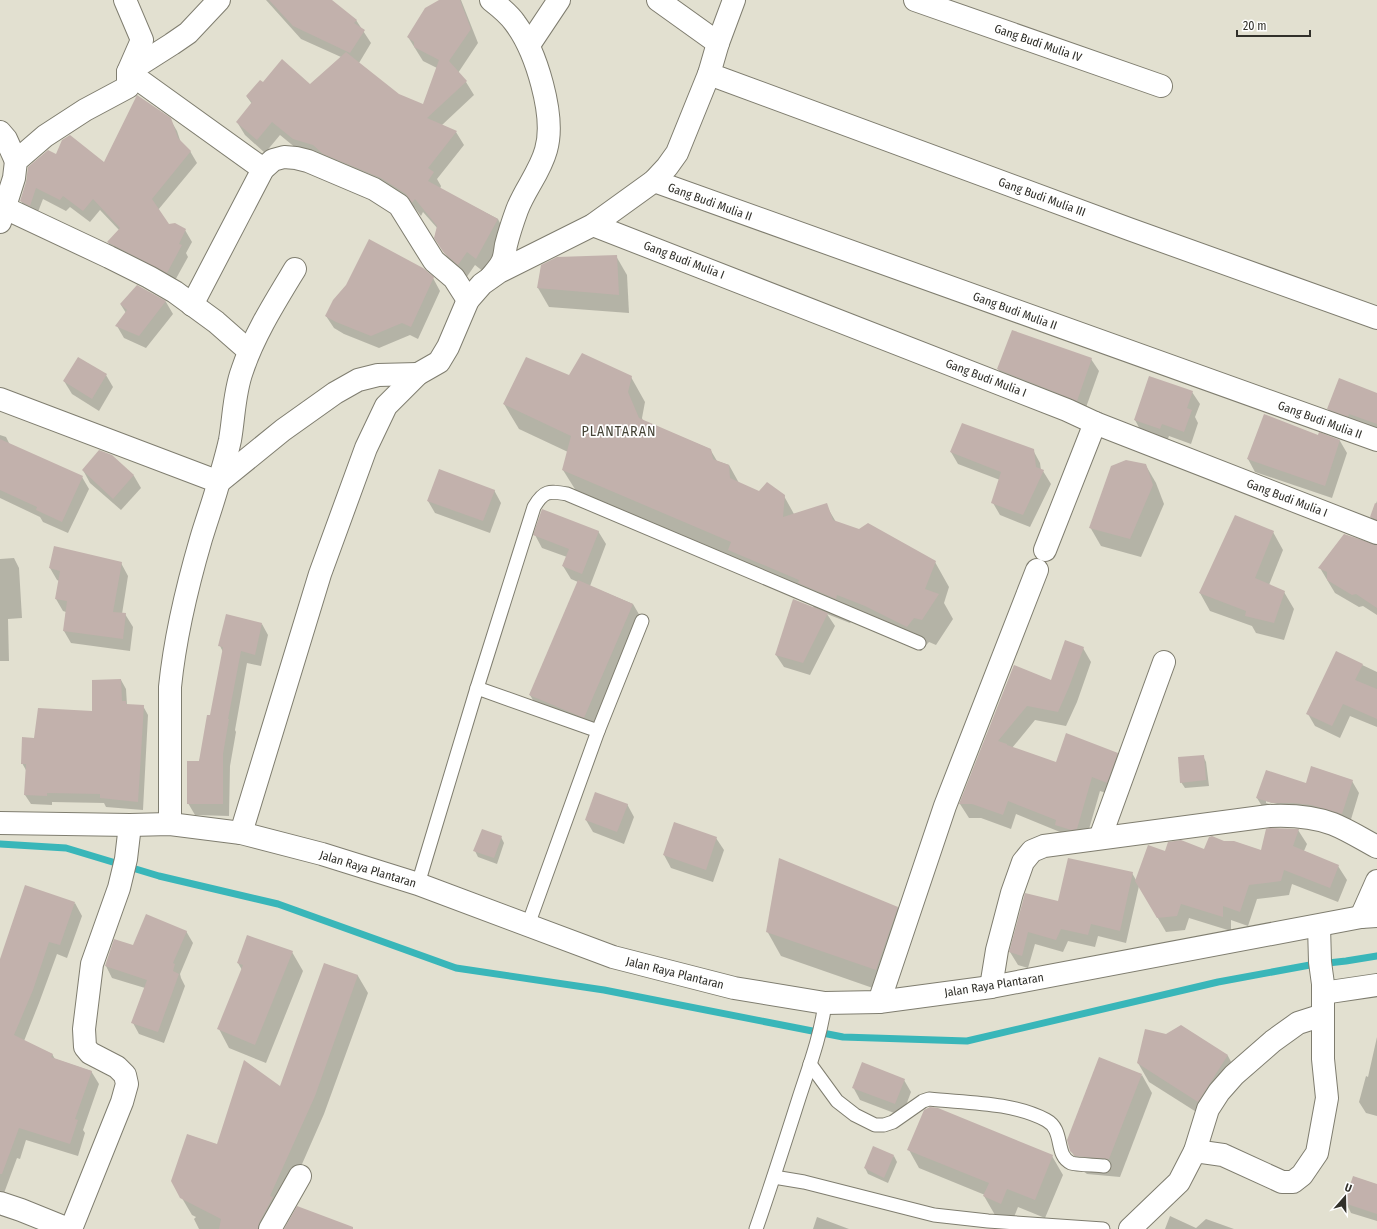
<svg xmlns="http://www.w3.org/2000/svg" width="1377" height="1229" font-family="'Fira Sans Condensed',sans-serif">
  <rect width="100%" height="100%" fill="#e2e0d0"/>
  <!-- shadow -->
  <g fill="#0003" fill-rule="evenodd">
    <path d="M266,0H330L356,20L371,43L359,63L398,95L424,106L437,68L423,61L408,37L442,0H461L478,43L458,73L466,82L474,95L442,125L456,132L464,145L437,179L441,186L440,189L498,219L505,233L484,272L475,265L466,278L453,266L444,252L438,229L423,212L421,216L415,208L389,192L302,153L280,135L265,153L245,135L237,122L252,104L247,97L263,83L310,85L341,57L301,39Z"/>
    <path d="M170,119L177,131L181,143L190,151L197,163L158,210L169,225L185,230L192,242L186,253L188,257L173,284L115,254L108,242L119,230L100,210L90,222L70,207L66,211L43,199L36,217L28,213L21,201L57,156L104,163Z"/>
    <path d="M616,256L627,275L629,313L549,307L538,288Z"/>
    <path d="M433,278L440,291L418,339L410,335L379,348L344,334L334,328L326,316Z"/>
    <path d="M137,286L166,302L173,314L146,348L124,338L117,326L126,313L121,305Z"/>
    <path d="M1091,359L1099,371L1084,413L1006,382L998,369Z"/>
    <path d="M106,375L113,387L99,411L72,394L64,381Z"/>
    <path d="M569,377H631L645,402L642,418L643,421L710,449L717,461L729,465L739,483L759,492L784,496L794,514L826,505L836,522L935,562L949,587L944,603L953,619L936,645L929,642L921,651L880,631L852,620L850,623L827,614L835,626L810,675L784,667L776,655L814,608L811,603L578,494L563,470L568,452L519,429L504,404Z"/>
    <path d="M1192,392L1200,404L1195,417L1198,423L1191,444L1169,436L1167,441L1142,433L1135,420Z"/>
    <path d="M1377,394V433L1336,421L1328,409Z"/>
    <path d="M1319,434L1340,441L1347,453L1332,498L1255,472L1248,459L1318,436Z"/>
    <path d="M0,435L6,437L10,445L82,477L89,489L68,533L43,522L40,517L0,498Z"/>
    <path d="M1033,450L1040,463L1041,470L1043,471L1051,484L1030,527L1000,515L993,503L1000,480L958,464L951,452Z"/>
    <path d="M111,456L134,476L141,488L121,510L90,483L83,470Z"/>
    <path d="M1145,464L1156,483L1164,504L1141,557L1101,546L1090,527Z"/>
    <path d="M494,490L501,503L490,533L435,513L428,501Z"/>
    <path d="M1377,501V527L1371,517Z"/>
    <path d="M1236,517L1273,532L1283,550L1269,585L1284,592L1294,609L1284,640L1256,633L1252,626L1210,611L1200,593Z"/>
    <path d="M598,531L606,544L590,586L633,604L644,623L595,736L541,714L530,695L578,582L571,579L563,566L567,557L542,548L535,535Z"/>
    <path d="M1377,546V615L1363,606L1359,607L1335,593L1320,568Z"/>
    <path d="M14,558L19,568L22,618L8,619L9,661H0V559Z"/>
    <path d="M121,563L128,576L122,614H125L133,627L130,651L71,643L64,631L66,612L63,611L56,599L59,581L57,580L50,568Z"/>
    <path d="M262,624L268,635L261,666L247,663L235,730L236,732L230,766L229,816L195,815L188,803L211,717L223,652L220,646Z"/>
    <path d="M1083,648L1091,662L1077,702L1066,726L1035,720L1012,748L1056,763L1117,753L1125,768L1115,796L1100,791L1085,843L1064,839L1060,832L1016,814L1011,829L981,818H969L960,804L1014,666L1052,681Z"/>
    <path d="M1337,653L1377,672V727L1350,716L1340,738L1315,726L1308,714Z"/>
    <path d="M121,680L126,689L127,705L143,706L148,715L143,810L106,807L104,803L52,802V805L31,804L25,795L27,772L22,763L34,739L93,712Z"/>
    <path d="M1203,756L1206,762L1209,786L1185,788L1181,782Z"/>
    <path d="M1352,781L1359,793L1349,826L1265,811L1257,798L1306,785ZM1266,801L1277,804L1276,806L1266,803Z"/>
    <path d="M627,804L634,817L624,844L593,832L586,820Z"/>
    <path d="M1298,830L1307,844L1304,851L1338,866L1347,880L1338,902L1292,884L1289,895L1257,899L1248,926L1231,920V931L1189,918L1185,930L1166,932L1139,886L1126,943L1098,936L1095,947L1068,941L1063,952L1035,944L1028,968L1018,965L1010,952L1026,894L1059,902L1132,873L1136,880L1165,852L1205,850L1224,842L1261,851Z"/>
    <path d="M501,837L504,843L497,864L478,857L475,851Z"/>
    <path d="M716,838L724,850L713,882L671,868L664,855Z"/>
    <path d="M75,903L82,916L67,958L57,954L39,1003L24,1041L52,1054L55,1059L91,1071L99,1084L83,1130L85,1133L78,1156L26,1140L20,1159L17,1158L0,1204V962Z"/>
    <path d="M897,907L912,932L890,994L781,956L767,931Z"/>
    <path d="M186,931L193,943L180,974L181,978L185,986L164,1043L139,1034L133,1023L145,988L112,978L106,966L134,946Z"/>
    <path d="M292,952L303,971L266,1063L229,1048L219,1029L242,970L238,963Z"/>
    <path d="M325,964L358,976L368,993L324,1114L281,1212L275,1229H199L194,1219L196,1217L192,1215L173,1183L218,1145L281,1088Z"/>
    <path d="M1181,1026L1228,1056L1238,1075L1209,1120L1149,1082L1138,1063L1166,1035Z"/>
    <path d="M1377,1037V1116L1366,1113L1359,1102L1366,1076L1368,1077Z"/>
    <path d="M1142,1075L1152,1093L1120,1177L1087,1174L1082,1170L1071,1150Z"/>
    <path d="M904,1080L911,1092L902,1116L860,1100L853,1087Z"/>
    <path d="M909,1150L1052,1156L1063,1175L1045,1218L1018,1207L1012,1222L995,1215L984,1196L985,1195L919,1168Z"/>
    <path d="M894,1156L897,1162L888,1183L868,1174L865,1168Z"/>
    <path d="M1377,1185V1221L1351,1213L1346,1203Z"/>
    <path d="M1170,1216L1196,1228L1206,1219L1234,1229H1165Z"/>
    <path d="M817,1217L849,1229H813Z"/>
  </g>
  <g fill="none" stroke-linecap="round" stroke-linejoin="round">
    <!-- stream -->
    <path stroke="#39b6b9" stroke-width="7" d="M0,844L66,848L159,876L278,904L456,968L604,990L843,1037L967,1041L1218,982L1310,965L1346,961L1377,956"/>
  </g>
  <!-- building -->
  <g fill="#c2b1ac">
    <path d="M269,0H332L357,20L354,23L365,30L350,53L293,26Z"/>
    <path d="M439,0H460L471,29L449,61L467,81L427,118L457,131L428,168L434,172L428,181L498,219L476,259L467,252L458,265L444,253L434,238L437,226L415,199L412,203L406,194L381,178L323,154L313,145L293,139L272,122L257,140L236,122L252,102L246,96L260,80L263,82L282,59L310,84L346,52L399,94L423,104L439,60L414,47V42L407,37L425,8Z"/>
    <path d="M137,95L171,118L178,138L191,151L152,199L169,224L175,223L186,229L179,244L182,245L167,273L107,242L120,228L93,199L83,211L63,196L60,200L36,188L30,206L20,201L26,182L28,167L48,150L56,154L62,140L70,135L104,162Z"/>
    <path d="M369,239L423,268L434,277L411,327L402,323L371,336L336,322L325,316L333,300L346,285Z"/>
    <path d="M617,255L619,295L537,288L541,265L557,257Z"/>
    <path d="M137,285L166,301L139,336L115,326L127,310L120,304Z"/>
    <path d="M1012,330L1092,358L1077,401L997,369Z"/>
    <path d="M582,353L632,376L628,392L639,418L711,449L713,459L729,465L730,478L759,491L767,482L785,495L783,517L827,503L833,520L859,529L868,523L936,561L925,589L939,594L922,620L914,618L907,627L865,606L837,595L836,599L798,583L799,580L728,550L731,542L562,470L571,436L503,404L526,357L569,375Z"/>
    <path d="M78,357L107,374L92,399L63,381Z"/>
    <path d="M1149,376L1193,391L1187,408L1192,410L1184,432L1162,424L1160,429L1134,420Z"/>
    <path d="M1339,378L1377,393V424L1349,414L1348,417L1327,409Z"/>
    <path d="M1264,414L1318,435L1319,432L1340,440L1325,486L1247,459Z"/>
    <path d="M962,423L1034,449L1036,467L1044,470L1023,515L991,503L1001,472L950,452Z"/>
    <path d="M0,439L83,476L62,522L36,510L37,507L0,490Z"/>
    <path d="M99,450L112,455L134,475L113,499L82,470Z"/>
    <path d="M1126,460L1146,464L1153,485L1130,539L1089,528L1111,466Z"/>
    <path d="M439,469L495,490L483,521L427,501Z"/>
    <path d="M1375,503L1377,504V520L1370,517Z"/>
    <path d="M542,509L599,531L582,574L562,566L569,549L533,535Z"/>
    <path d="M1235,515L1274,531L1255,578L1285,591L1274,623L1245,616L1246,611L1199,593Z"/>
    <path d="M1344,534L1377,545V608L1356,594L1352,595L1327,580V572L1318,568Z"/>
    <path d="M54,546L122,562L113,612L126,613L123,639L63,631L67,601L55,599L60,571L49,568Z"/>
    <path d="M578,580L633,604L584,718L529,695Z"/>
    <path d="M793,599L828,613L803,663L775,655Z"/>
    <path d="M226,614L262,623L255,655L241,651L228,719H229L223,754V804H187V761H199L207,715H210L223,647L218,646Z"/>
    <path d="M1065,640L1084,647L1069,687L1058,712L1027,706L998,741L1007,744V745L1056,762L1066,733L1118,753L1107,783L1092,777L1077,829L1071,830L1055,825L1056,820L1008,801L1003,815L972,804H959L1014,665L1051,680Z"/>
    <path d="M1336,651L1363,664L1355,680L1377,689V719L1343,704L1332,726L1306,714Z"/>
    <path d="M121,679L122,701H126V704L144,705L138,802L100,798V794L47,793V796L24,795L26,764H21L22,737L34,738L38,708L92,711V680Z"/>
    <path d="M1204,755L1206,780L1180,783L1178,757Z"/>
    <path d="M1311,766L1353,780L1342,814L1311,805L1293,803H1272L1256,798L1266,770L1306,783Z"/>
    <path d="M595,792L628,804L617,832L585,820Z"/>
    <path d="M674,822L717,837L706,870L663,855Z"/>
    <path d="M1270,828L1299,829L1293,846L1339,865L1330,888L1284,870L1281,881L1249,885L1240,912L1223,906V917L1181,904L1177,916L1157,918L1135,881L1148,845L1165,851L1168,842L1181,840L1204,849L1209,837L1212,836L1224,841H1234L1261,850L1266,829Z"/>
    <path d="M482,829L502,836L494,858L473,851Z"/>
    <path d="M779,858L898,907L876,970L766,932Z"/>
    <path d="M1068,858L1133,872L1120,931L1091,924L1088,935L1061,929L1056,940L1028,932L1022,956L1009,952L1025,893L1058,901Z"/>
    <path d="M25,885L75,902L60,945L49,942L33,990L14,1035L53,1054L51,1057L92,1071L75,1119L78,1120L70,1144L19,1128L2,1174H0V959Z"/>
    <path d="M146,914L187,931L173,963L175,964L173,971L179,974L158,1032L131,1023L147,980L105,966L114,939L133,945Z"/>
    <path d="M247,935L293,951L255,1045L217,1029L243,965L237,963Z"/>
    <path d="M324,963L358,975L315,1096L270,1196L273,1197L259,1223L258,1229H219L221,1219L180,1198L171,1181L187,1134L217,1144L244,1060L280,1086Z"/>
    <path d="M1181,1025L1228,1055L1198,1102L1137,1063L1145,1029L1166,1034Z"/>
    <path d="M1099,1057L1142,1074L1109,1159L1075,1156L1070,1151L1067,1140Z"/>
    <path d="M862,1062L905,1079L895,1104L852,1088Z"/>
    <path d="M930,1107L938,1108L1053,1155L1035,1200L1007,1189L1001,1204L983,1196L989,1183L907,1150L924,1110Z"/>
    <path d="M873,1146L894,1155L884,1178L864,1168Z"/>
    <path d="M1353,1176L1377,1184V1214L1344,1203Z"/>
    <path d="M297,1206L353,1227V1229H284Z"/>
  </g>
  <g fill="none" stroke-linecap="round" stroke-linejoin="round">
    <!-- lane casing -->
    <g stroke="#7f7d6f" stroke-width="15">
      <g id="lane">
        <path d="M477,688L598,731L528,925"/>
        <path d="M598,731L642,621"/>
        <path d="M418,884L477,688L534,507C544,490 549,491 567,494L919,643"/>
        <path d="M810,1064L837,1101L855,1115L875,1125H884L893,1122L923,1101L929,1099C967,1103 1012,1102 1046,1120C1065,1130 1054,1155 1071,1163C1077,1165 1097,1165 1104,1166"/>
        <path d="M774,1177L804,1182L934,1215L988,1221L1103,1229"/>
        <path d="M756,1229C771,1186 785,1142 799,1098C809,1067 821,1035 825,1003"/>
      </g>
    </g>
    <!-- street casing -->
    <g stroke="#7f7d6f" stroke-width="24">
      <g id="street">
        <path d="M219,0L188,33L172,44L128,72L263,169"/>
        <path d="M658,0L718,43"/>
        <path d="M915,0L1161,86"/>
        <path d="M529,45L559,0"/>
        <path d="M709,74L1129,229L1377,318"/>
        <path d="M0,132L6,139L16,161"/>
        <path d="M654,181L1377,440"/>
        <path d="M5,208L109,257L149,277L175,292L216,322L249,351"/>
        <path d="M0,222L14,178L16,161L45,136L85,110L128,87V72L142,40L125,0"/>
        <path d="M593,225L1067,410L1095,423L1377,533"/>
        <path d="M491,277C495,272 501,266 503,260C505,255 505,250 506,245C509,233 513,221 517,210C525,189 540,172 546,150C556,116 536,51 515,23C509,14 500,7 491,0"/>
        <path d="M192,305L263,169L273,160L284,157L296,158L308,161L374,189L399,205L434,261L454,278L468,300"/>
        <path d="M0,399L219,482L283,430L335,393L358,380L378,375L418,374"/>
        <path d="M1045,550L1095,423"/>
        <path d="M170,824V687C175,637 187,587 201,539C207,519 214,500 219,481C223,467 227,454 230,440C234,417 234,393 242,371C254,335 275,302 295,269"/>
        <path d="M241,833L320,574L366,448L386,406L418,374L439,362L448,347L468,300L482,284L499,272L593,225L654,181L667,167L677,153L709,74L718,43L734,0"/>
        <path d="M1100,838L1164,662"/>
        <path d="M991,987L997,950L1012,893L1023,862L1032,851L1044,846L1269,816C1290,815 1312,816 1333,824C1348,830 1362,839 1377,847"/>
        <path d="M1323,993L1377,985"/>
        <path d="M879,1002L945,806L1037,570"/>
        <path d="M1195,1151L1208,1109L1219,1092L1234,1075L1273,1041L1298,1023L1323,1015"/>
        <path d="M0,1203L21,1210L68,1229"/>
        <path d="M71,1229L122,1102L127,1084L125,1075L117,1067L90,1053L85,1047L84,1029L92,964L119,888L126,859L130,825"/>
        <path d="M270,1229L300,1176"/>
        <path d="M1130,1229L1179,1182L1195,1151L1223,1155L1282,1182H1293L1302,1175L1317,1153L1327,1098L1323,1059V984L1320,962L1319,926"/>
      </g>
    </g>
    <!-- secondary casing -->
    <g stroke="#7f7d6f" stroke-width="24">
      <g id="secondary">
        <path d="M0,823L130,825L170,824L241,833L322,854L418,884L613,957L734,988L825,1003L879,1002L991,987L1361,917L1377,916"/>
        <path d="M1361,917L1377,881"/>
      </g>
    </g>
    <!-- lane -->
    <use href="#lane" stroke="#fff" stroke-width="13"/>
    <!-- street -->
    <use href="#street" stroke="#fff" stroke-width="22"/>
    <!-- secondary -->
    <use href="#secondary" stroke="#fff" stroke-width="22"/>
  </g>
  <g text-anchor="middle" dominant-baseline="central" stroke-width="3.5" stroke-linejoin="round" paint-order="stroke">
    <!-- street labels -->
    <g font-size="12" fill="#31302a" stroke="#fff">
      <text transform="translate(1038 43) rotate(19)">Gang Budi Mulia IV</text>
      <text transform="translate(1042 197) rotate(20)">Gang Budi Mulia III</text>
      <text transform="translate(710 202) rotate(20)">Gang Budi Mulia II</text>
      <text transform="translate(684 260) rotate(21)">Gang Budi Mulia I</text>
      <text transform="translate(1015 311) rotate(20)">Gang Budi Mulia II</text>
      <text transform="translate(986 378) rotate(21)">Gang Budi Mulia I</text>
      <text transform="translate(1320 420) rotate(20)">Gang Budi Mulia II</text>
      <text transform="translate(1287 498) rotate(21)">Gang Budi Mulia I</text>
      <text transform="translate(368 869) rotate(17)">Jalan Raya Plantaran</text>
      <text transform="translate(675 973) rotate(14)">Jalan Raya Plantaran</text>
      <text transform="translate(994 985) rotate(-9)">Jalan Raya Plantaran</text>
    </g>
    <!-- quarter labels -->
    <g font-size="14" letter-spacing="1" fill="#454336" stroke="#fff">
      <text x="619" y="431">PLANTARAN</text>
    </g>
  </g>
  <!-- north arrow -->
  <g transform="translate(1345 1197) rotate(20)" stroke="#ffffff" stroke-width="3" paint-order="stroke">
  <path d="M0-3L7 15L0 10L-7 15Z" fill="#31302a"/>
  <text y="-6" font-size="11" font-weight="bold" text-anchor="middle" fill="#31302a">U</text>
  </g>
  <!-- scale -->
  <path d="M1237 30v6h73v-6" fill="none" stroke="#31302a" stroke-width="2"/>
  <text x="1243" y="30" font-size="12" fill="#31302a" stroke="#ffffff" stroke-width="3" paint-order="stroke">20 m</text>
</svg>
